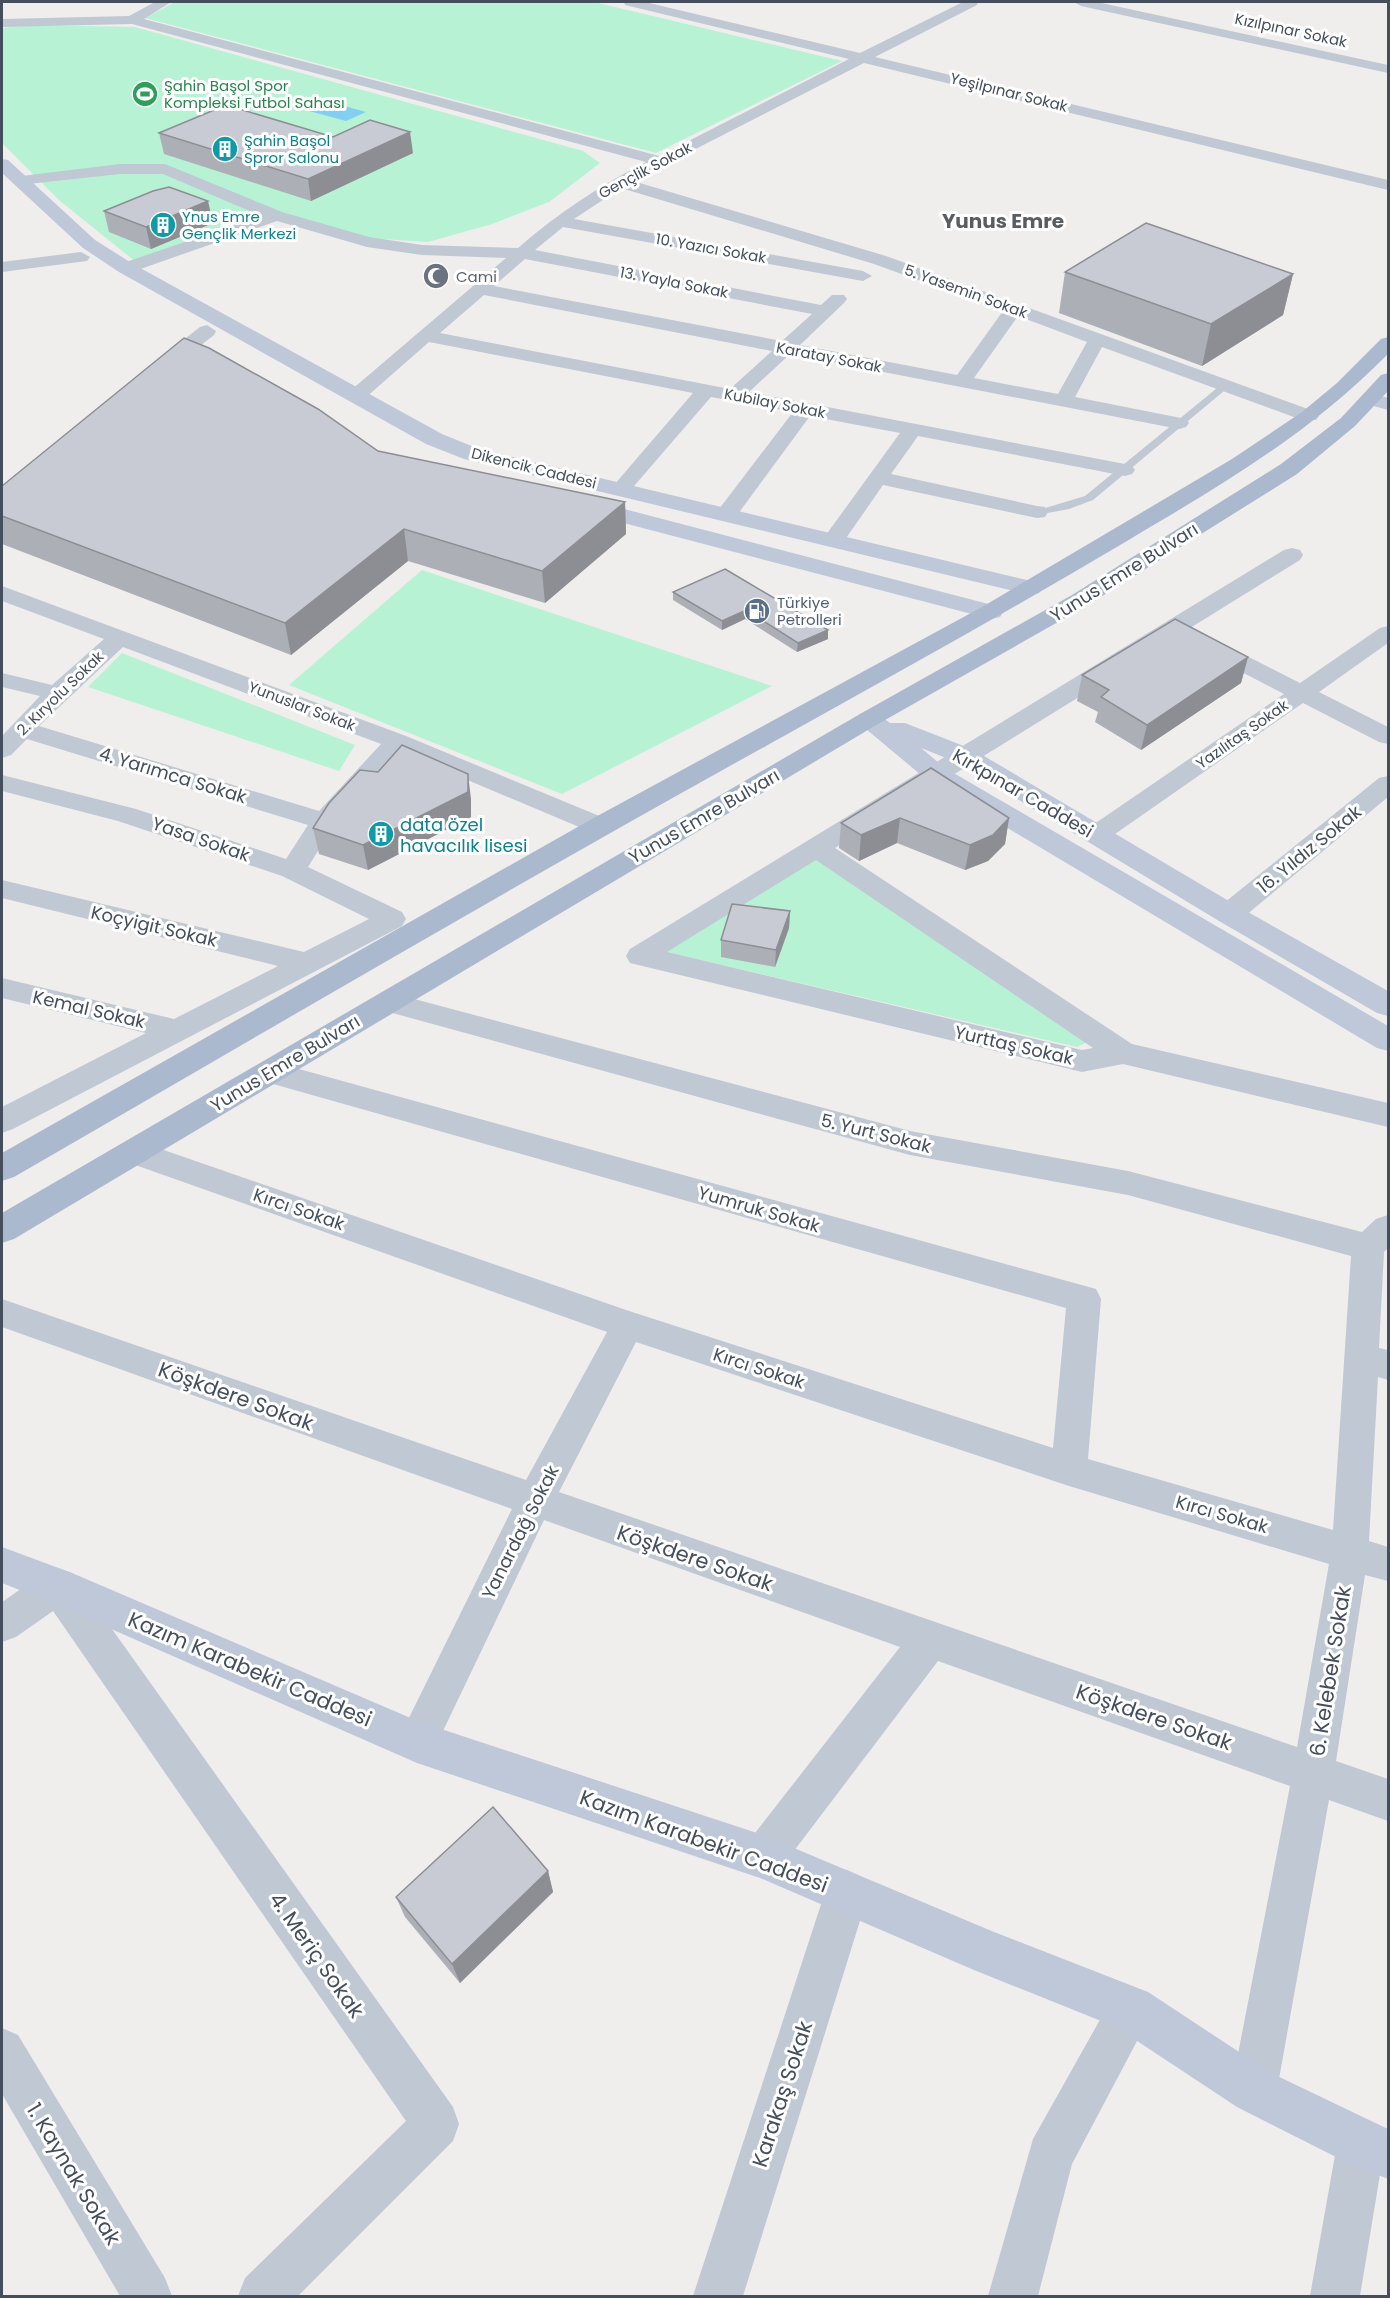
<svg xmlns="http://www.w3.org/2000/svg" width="1390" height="2298" font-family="Poppins,sans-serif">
  <rect width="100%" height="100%" fill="#f0eded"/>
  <!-- green -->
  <g fill="#b8f2d4">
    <path d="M175,2H594L842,61L656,153L145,18Z"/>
    <path d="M28,25L135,27L583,151L600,163L549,202L492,224L428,242L367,238L268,217L136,262L60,201L2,143V28Z"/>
    <path d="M422,570L772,686L562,794L289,685Z"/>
    <path d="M122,653L355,745L339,771L88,687Z"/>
    <path d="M817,858L1089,1041L1077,1047L665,952Z"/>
  </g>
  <!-- water -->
  <path fill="#82cff2" d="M319,99L366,112L346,121L298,108Z"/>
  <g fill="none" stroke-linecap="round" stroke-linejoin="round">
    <!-- service -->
    <path fill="#c0c8d4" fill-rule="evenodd" d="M1222,384L1230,386L1093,500L1069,509L1037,515L1032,512L1085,496Z"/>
    <!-- minor -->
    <g fill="#c0c8d4" fill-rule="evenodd">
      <path d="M155,2H171L144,19L659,156L849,59L625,5L624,2H645L860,53L963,2H978L977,5L875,57L1388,180V190L864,63L633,181L886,256L1316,412L1319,416L1316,420H1302L1102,347L1075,397L1186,419L1189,423L1186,427L1179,429L790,354L749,392L1125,464L1132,466L1135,470L1132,474L1125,476L918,436L891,474L1037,506L1045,507L1048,512L1045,517L1037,518L883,485L842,544H826L823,539L900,433L810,416L735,518H719L716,513L793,412L711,397L628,493H614L610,489L614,485L693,393L429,342L364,399H350L347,395L350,391L506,258L422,255L367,247L277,221L132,272H120L117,268L120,264L261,216L163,174H120L19,185L13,183L11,180L13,177L120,164H165L282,212L369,237L422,245L518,248C557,214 599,186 646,162L132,24L2,27V19L129,16ZM621,188L874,264L1003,311L957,375L800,345L844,303L847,299L844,295H832L821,305L535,250L563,227L863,281L872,276L863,271L574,219ZM525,259L812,314L782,341L494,286ZM484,295L772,351L730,389L440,333ZM1018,316L1087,342L1058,394L974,378Z"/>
      <path d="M1074,2H1097L1388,65V73L1081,6Z"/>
      <path d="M81,252L90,257L87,261L2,272V262Z"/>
      <path d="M207,325L216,331L214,335L168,371H154L151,367L154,363L200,327Z"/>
      <path d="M1292,548L1300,550L1303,555L1300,560L835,848L1132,1044L1388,1103V1127L1123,1064L1082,1072L630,963L626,956L630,949L1284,550ZM816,860L1093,1048L1082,1050L667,952Z"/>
      <path d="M2,586L406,736L609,820L613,826L609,832L600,834L591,832L401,752L333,827L308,867L402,912L406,919L402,926L13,1129L2,1133V1107L146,1033L2,998V978L174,1019L278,966L2,898V880L304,952L369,919L282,876L118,821L2,791V775L136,809L286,859L308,825L27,739L11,755L2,758V736L40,696L2,687V673L52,685L104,639L2,601ZM123,647L381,744L319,811L39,726Z"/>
      <path d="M1388,626V643L1319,692L1388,727V744L1379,742L1303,703L1105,841L1096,844L1087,841L1083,835L1087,829L1284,694L1201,651L1197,646L1201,641H1217L1300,683L1380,628Z"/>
      <path d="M1388,776V797L1239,921L1229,923L1219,921L1215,914L1219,907L1379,778Z"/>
      <path d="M388,992L910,1131L1128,1171L1362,1232L1376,1219L1388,1215V1248L1384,1252L1379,1348L1388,1350V1380L1378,1377L1369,1541L1388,1547V1581L1365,1575L1336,1761L1388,1779V1821L1329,1800L1277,2090L1270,2106L1254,2113L1238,2106L1231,2090L1290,1786L938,1661L778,1872L763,1878L748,1872L742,1857L748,1842L900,1647L544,1520L431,1756L417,1762L403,1756L397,1742L512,1509L2,1327V1299L526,1480L607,1332L124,1161L119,1152L124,1143L135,1140L629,1311L1053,1448L1066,1308L259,1080L255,1072L259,1064L270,1061L1096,1289L1101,1299L1088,1459L1333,1530L1351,1256L1128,1195L910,1155L378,1009L373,1002L378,995ZM636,1342L1069,1486L1329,1564L1297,1747L559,1492Z"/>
      <path d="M58,1568L72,1573L453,2107L459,2124L453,2141L298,2296H238L245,2278L406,2121L53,1611L16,1637L2,1642V1602L44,1573Z"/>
      <path d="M847,1870L862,1877L869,1892L743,2296H693L825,1892L832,1877Z"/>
      <path d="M1131,1986L1147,1993L1154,2009L1072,2164L1038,2296H988L1033,2139L1115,1993Z"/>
      <path d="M2,2028L18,2035L165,2278L172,2296H120L2,2094Z"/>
      <path d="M1361,2120L1378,2127L1385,2144L1360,2296H1310L1337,2144L1344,2127Z"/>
    </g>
    <!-- secondary -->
    <g fill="#bec8d8" fill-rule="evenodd">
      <path d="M2,159L8,160L95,240L133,264L442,434L479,449L1031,581L1039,583L1043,588L1039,593L1031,595L464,459L426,444L119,272L83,248L2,173Z"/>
      <path d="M1370,393L1388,398V410L1363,403L1360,399L1363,395Z"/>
      <path d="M582,498L1000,607L1003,612L1000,617L991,619L574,510L571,505L574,500Z"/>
      <path d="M869,711L878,714L890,723H905L974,750L1239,907L1388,991V1016L1377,1013L1219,921L956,762L921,748L945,768L1388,1026V1051L1377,1048L927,780L860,724L856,719L860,714Z"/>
      <path d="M2,1547L72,1573L420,1722L763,1835L994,1932L1148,1992L1271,2073L1388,2129V2179L1344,2161L1237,2107L1116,2027L974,1970L760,1878L417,1763L45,1600L2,1583Z"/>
    </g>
    <!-- primary -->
    <g fill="#abb9cf" fill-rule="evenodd">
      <path d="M1388,337V354C1308,435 1224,483 1127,541C1014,608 899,672 784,736C525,879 270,1029 14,1177L2,1181V1153L590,820L982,607L1232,459L1302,412L1337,383L1381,339Z"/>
      <path d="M1388,373V391L1355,426L1297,474L1088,605L878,724L14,1239L2,1243V1213L860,714L1072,595L1281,464L1341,418L1381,375Z"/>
    </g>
  </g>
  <!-- wall -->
  <g fill="#adafb6">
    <path d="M159,133L333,137L413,153L311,201L164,154Z"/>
    <path d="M104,211L213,223L151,249L109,232Z"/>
    <path d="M1065,272L1293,274L1283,315L1202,366L1059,313Z"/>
    <path d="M378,451L625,502L626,534L545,603L408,561L291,655L2,544V486Z"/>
    <path d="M725,569L828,639L797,652L745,619L722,630L673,600V592Z"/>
    <path d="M1248,657L1241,683L1141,750L1095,722L1098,712L1077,701L1082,675Z"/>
    <path d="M931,768L1009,818L1005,844L988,861L965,870L897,843L859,861L839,848L841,823Z"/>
    <path d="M471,799V817L368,870L319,854L313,828Z"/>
    <path d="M790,911L789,928L775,967L721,957V940Z"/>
    <path d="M548,1871L553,1892L460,1983L405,1917L396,1897Z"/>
  </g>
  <!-- shaded-wall -->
  <g fill="#8d8e94">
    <path d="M410,132L413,153L311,201L308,179Z"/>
    <path d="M208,201L213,223L151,249L146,227Z"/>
    <path d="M1293,274L1283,315L1202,366L1211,324Z"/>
    <path d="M625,502L626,534L545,603L542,571Z"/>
    <path d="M404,529L408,561L291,655L285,623Z"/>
    <path d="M746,610L745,619L722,630V621Z"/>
    <path d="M828,630V639L797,652L798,643Z"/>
    <path d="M1248,657L1241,683L1141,750L1147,725Z"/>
    <path d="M468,774L471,799V817L368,870L363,845Z"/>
    <path d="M900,818L897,843L859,861L861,835Z"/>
    <path d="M1009,818L1005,844L988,861L965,870L970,845Z"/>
    <path d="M790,911L789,928L775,967L776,950Z"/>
    <path d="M548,1871L553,1892L460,1983L452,1964Z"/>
  </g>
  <!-- building -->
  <g fill="#c9cbd4" stroke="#8d8e94" stroke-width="1.5">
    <path d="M226,105L333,137L370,120L410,132L308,179L159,133Z"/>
    <path d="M169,187L208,201L146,227L104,211L153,191Z"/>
    <path d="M1146,223L1293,274L1211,324L1065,272Z"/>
    <path d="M184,338L209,348L318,409L378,451L625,502L542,571L404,529L285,623L2,516V486Z"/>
    <path d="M725,569L828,630L798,643L746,610L722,621L673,592Z"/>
    <path d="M1175,619L1248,657L1147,725L1101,697L1109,690L1082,675Z"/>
    <path d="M402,745L468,774V792L363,845L313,828L329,803L360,770L378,772Z"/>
    <path d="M931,768L1009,818L993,835L970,845L900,818L861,835L841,823Z"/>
    <path d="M732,904L790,911L776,950L721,940Z"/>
    <path d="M493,1807L548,1871L452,1964L396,1897Z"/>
  </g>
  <!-- icons -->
  <defs>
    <g id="stadium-disc" transform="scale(1.35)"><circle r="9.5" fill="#2e9e5b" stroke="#fff"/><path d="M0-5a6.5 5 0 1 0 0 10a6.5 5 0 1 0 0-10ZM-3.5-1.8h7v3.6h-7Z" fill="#fff"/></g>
    <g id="building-disc" transform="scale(1.35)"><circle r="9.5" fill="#0f9aa8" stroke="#fff"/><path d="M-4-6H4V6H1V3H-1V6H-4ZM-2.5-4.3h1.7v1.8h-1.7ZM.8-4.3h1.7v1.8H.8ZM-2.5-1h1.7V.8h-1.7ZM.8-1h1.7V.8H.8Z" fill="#fff"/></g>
    <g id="mosque-disc" transform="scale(1.35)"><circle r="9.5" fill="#6b7280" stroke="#fff"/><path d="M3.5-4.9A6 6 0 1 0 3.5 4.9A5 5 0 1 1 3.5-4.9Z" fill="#fff"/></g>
    <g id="fuel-disc" transform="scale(1.35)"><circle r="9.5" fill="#5c6f8a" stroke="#fff"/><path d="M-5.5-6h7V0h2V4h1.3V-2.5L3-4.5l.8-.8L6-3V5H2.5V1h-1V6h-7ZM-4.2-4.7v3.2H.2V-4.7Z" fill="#fff"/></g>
  </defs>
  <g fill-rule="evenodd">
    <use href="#stadium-disc" x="145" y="94"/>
    <use href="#building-disc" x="225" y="149"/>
    <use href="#building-disc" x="163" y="225"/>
    <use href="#mosque-disc" x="436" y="276"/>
    <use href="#fuel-disc" x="757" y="611"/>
    <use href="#building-disc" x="381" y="834"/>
  </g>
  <g text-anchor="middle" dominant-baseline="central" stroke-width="6" stroke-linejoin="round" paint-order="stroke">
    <!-- far-street labels -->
    <g font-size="15" fill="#444e5c" stroke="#fff">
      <text transform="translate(1291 30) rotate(12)">Kızılpınar Sokak</text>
      <text transform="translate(1009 92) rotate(14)">Yeşilpınar Sokak</text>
      <text transform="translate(645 170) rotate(-28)">Gençlik Sokak</text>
      <text transform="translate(711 248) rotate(10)">10. Yazıcı Sokak</text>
      <text transform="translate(674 282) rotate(11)">13. Yayla Sokak</text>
      <text transform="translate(966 291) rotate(20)">5. Yasemin Sokak</text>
      <text transform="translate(829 357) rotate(11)">Karatay Sokak</text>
      <text transform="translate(775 403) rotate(11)">Kubilay Sokak</text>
      <text transform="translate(534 468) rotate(14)">Dikencik Caddesi</text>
      <text transform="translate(60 693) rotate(-44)">2. Kıryolu Sokak</text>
      <text transform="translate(302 706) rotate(21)">Yunuslar Sokak</text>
      <text transform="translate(1242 734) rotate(-35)">Yazılıtaş Sokak</text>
    </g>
    <!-- far-leisure labels -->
    <g font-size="15" fill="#27864d" stroke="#fff" text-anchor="start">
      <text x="164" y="85">Şahin Başol Spor<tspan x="164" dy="17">Kompleksi Futbol Sahası</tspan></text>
    </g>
    <!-- far-culture labels -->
    <g font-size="15" fill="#0d838f" stroke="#fff" text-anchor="start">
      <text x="244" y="140">Şahin Başol<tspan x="244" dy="17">Spror Salonu</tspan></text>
      <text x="182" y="216">Ynus Emre<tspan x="182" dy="17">Gençlik Merkezi</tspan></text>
    </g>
    <!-- far-worship labels -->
    <g font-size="15" fill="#5b616d" stroke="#fff" text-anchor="start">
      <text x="456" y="276">Cami</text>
    </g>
    <!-- far-service labels -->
    <g font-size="15" fill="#4e5e75" stroke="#fff" text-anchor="start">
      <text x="777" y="602">Türkiye<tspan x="777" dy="17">Petrolleri</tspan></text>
    </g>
    <!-- street labels -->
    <g font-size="18" fill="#444e5c" stroke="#fff">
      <text transform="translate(1124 572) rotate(-32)">Yunus Emre Bulvarı</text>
      <text transform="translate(173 775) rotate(17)">4. Yarımca Sokak</text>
      <text transform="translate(1023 793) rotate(30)">Kırkpınar Caddesi</text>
      <text transform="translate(704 816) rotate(-30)">Yunus Emre Bulvarı</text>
      <text transform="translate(201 839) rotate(19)">Yasa Sokak</text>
      <text transform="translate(1309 849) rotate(-39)">16. Yıldız Sokak</text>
      <text transform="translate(154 926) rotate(13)">Koçyigit Sokak</text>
      <text transform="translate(89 1009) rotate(13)">Kemal Sokak</text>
      <text transform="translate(1014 1045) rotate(13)">Yurttaş Sokak</text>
      <text transform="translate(285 1063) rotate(-31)">Yunus Emre Bulvarı</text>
      <text transform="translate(876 1133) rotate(14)">5. Yurt Sokak</text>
      <text transform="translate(299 1209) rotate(19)">Kırcı Sokak</text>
      <text transform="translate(759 1209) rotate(16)">Yumruk Sokak</text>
      <text transform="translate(759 1368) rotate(18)">Kırcı Sokak</text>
      <text transform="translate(1222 1514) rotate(16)">Kırcı Sokak</text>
      <text transform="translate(520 1532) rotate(-63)">Yanardağ Sokak</text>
    </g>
    <!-- culture labels -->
    <g font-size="18" fill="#0d838f" stroke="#fff" text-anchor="start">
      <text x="400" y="824">data özel<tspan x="400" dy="21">havacılık lisesi</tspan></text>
    </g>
    <!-- far-district labels -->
    <g font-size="20" font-weight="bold" fill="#595d63" stroke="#fff">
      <text x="1003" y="221">Yunus Emre</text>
    </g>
    <!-- near-street labels -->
    <g font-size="21" fill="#444e5c" stroke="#fff">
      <text transform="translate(236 1396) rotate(20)">Köşkdere Sokak</text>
      <text transform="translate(695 1558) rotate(19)">Köşkdere Sokak</text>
      <text transform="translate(250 1669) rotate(23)">Kazım Karabekir Caddesi</text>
      <text transform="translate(1330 1671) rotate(-81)">6. Kelebek Sokak</text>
      <text transform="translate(1154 1717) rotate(19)">Köşkdere Sokak</text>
      <text transform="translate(704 1841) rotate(20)">Kazım Karabekir Caddesi</text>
      <text transform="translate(317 1955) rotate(55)">4. Meriç Sokak</text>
      <text transform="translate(782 2094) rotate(-72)">Karakaş Sokak</text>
      <text transform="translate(74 2174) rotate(59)">1. Kaynak Sokak</text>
    </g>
  </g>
  <!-- border -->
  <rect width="1390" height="2298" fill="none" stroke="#444e5c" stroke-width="6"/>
</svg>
